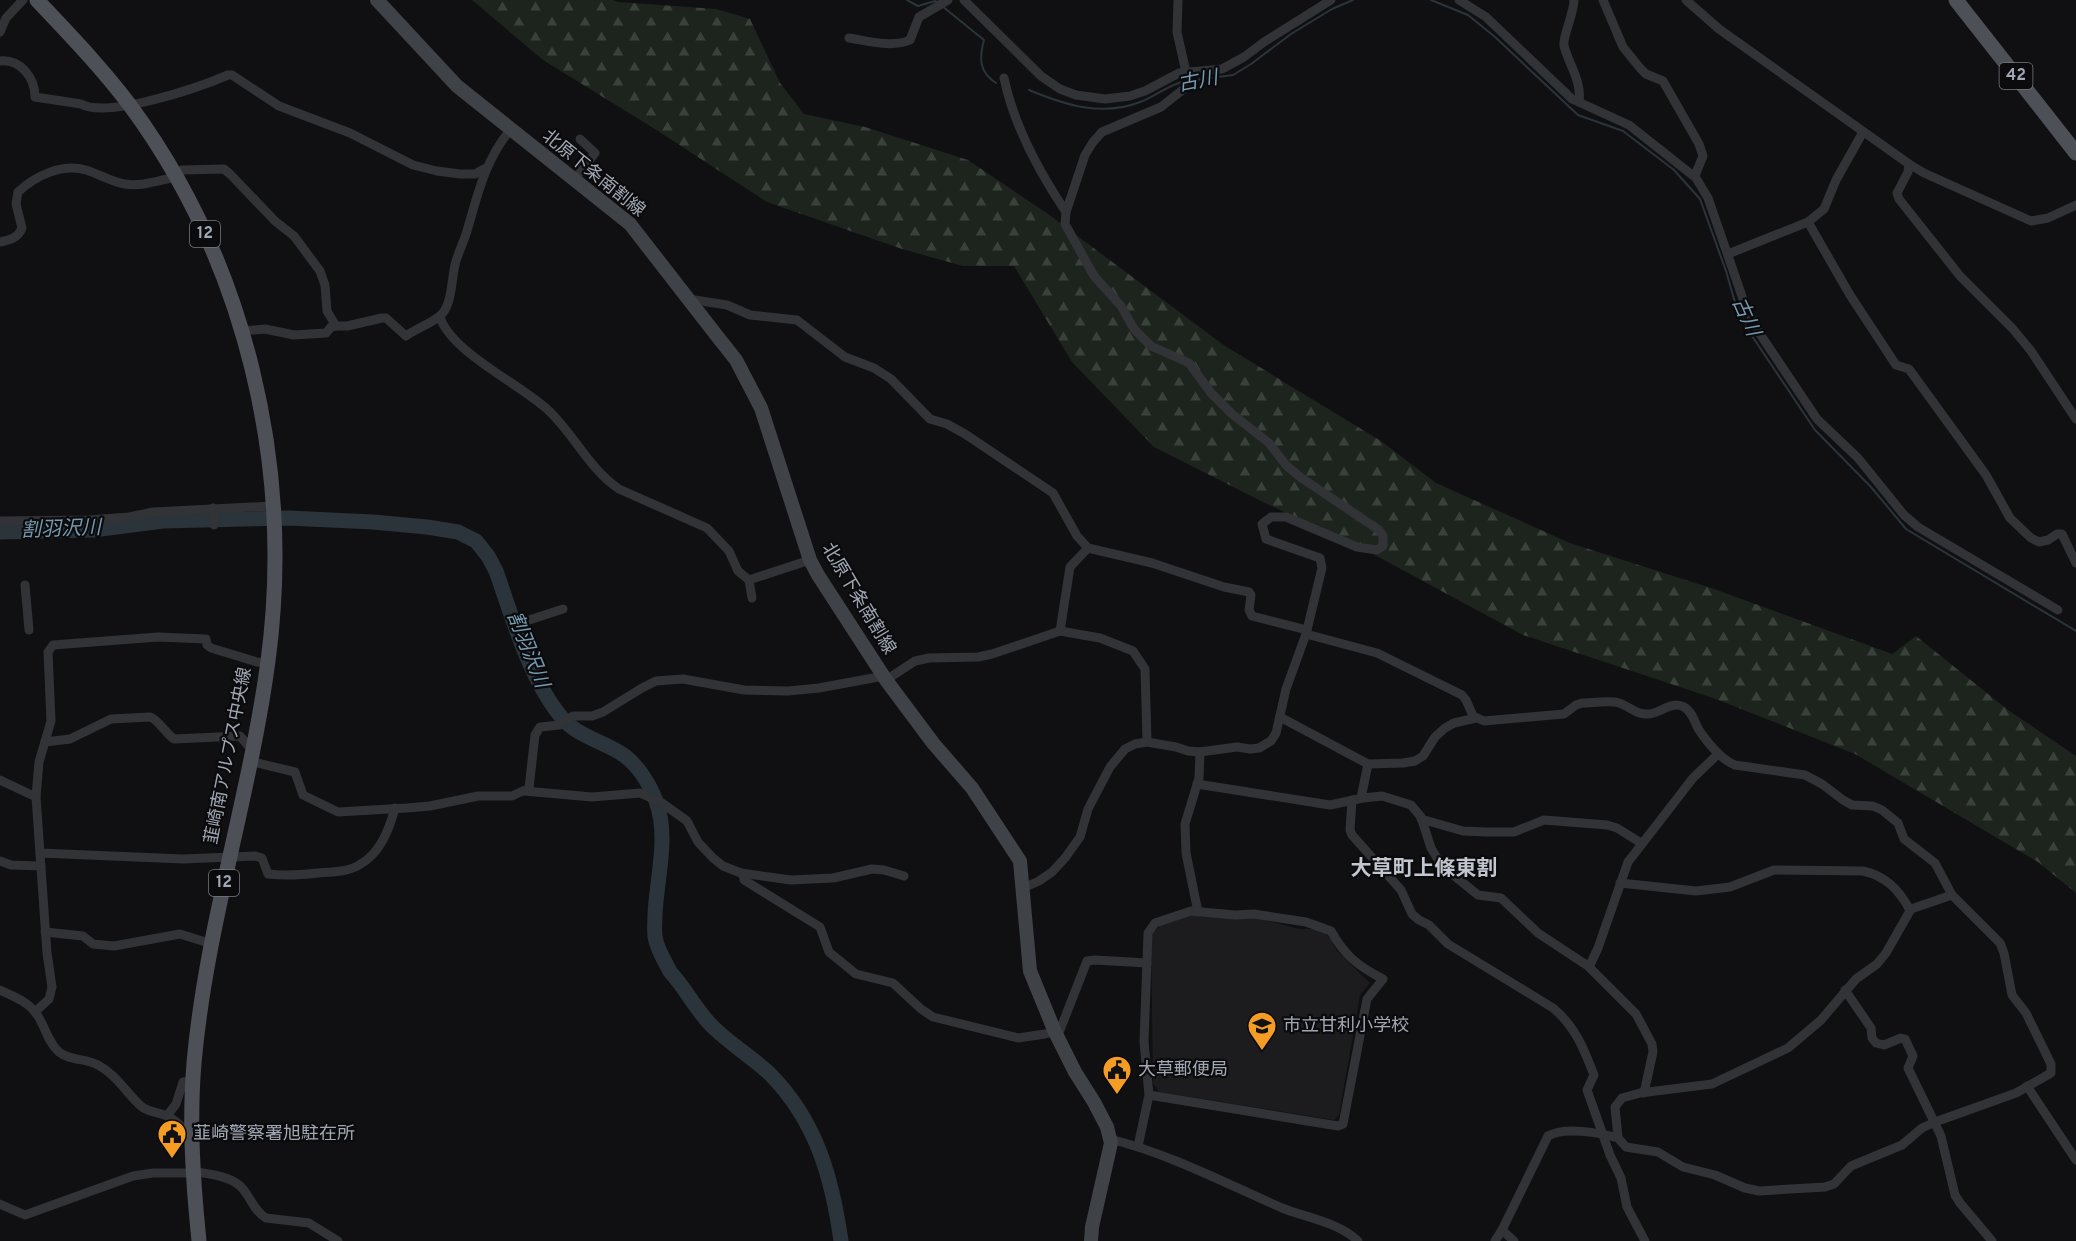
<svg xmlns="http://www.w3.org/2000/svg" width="2076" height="1241" font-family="Overpass,'Noto Sans JP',sans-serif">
  <defs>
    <pattern id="forest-firs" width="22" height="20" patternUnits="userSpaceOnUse" patternTransform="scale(1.5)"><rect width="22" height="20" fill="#1c241d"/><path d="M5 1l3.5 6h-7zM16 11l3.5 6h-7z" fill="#3a413b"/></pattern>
  </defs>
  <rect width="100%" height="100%" fill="#101012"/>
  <!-- built -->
  <path fill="#1c1c1f" d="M1197,914L1262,919L1299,929H1315L1324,932L1330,938L1337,951L1370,983L1360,995L1339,1115L1334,1120L1159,1092L1153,1083L1151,935L1161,925Z"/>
  <!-- forest -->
  <path fill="url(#forest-firs)" d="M472,0H613L618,2L716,9L750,19L780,83L804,114L865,127L968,160L1048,214L1225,346L1381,441L1436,483L1570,543L1714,589L1892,654L1916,636L2008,710L2076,756V893L2038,862L1855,754L1716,699L1523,635L1360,547L1265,503L1154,447L1072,362L1014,266H963L902,249L767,202L658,131L543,60Z"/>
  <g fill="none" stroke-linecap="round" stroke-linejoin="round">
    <!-- stream -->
    <g stroke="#2a343a" stroke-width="2">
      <path d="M907,0L918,6L935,1L937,2"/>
      <path d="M1431,0L1468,15L1495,37L1578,115L1623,131L1674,170L1700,199L1726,271L1734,299L1748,330L1815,430L1871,487L1906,529L2076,631"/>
      <path d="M942,6L984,40C979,58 979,72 996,83"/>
      <path d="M1187,81L1233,75L1251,64L1291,34L1332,9L1353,0"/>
      <path d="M1029,90C1065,105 1102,117 1140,102C1154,97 1167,86 1182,82"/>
    </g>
    <!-- river -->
    <path stroke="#2a343a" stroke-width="15" d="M0,532L93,530L163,521L288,518L373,522L427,527L458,532L476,541L488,556L496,571C513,619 530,681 563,719C580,738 606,742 625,756C639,767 650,785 656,801C669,836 657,877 655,914C655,921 654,929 655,936C656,946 661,954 665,962C667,965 669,971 672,974C686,989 697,1012 713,1027C730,1044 752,1057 769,1073C816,1120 832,1177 841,1241"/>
    <!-- street -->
    <g stroke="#313337" stroke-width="9">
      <path d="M964,0L1041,76L1060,89L1076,95L1105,99L1130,96L1145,91L1179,73L1222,69L1244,57L1264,42L1331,0"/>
      <path d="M1459,0L1486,17L1572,99L1629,125L1696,178L1708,198L1745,305L1760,334L1817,419L1858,458L1904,515L1918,527L2058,610"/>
      <path d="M1574,0C1574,14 1562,37 1564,46C1569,65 1582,81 1579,102"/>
      <path d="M1603,0L1623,47L1640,68L1646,74L1663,81L1699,144L1703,156L1696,173"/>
      <path d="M1686,0L1719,29L1909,164L1924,173L2031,221L2048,218L2076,205"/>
      <path d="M0,32L6,18L23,0"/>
      <path d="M849,38C868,41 892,48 910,40L919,17L948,0"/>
      <path d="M0,61C20,59 35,77 35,97L81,104C108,119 200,87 228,75H232L279,106L350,133L413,165L437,171L460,174H475L486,168"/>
      <path d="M1004,78C1014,126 1039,172 1066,212"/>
      <path d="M1909,164L1908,172L1897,193L1899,199L1960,276L2013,329L2031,351L2076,419"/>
      <path d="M173,173L182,170L224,169L231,175L275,221L294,236L320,271L325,285L327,311L336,326"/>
      <path d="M574,180L595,153L580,139"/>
      <path d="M1808,222L1850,295L1896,365L1909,369L1986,475L2010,518L2031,538L2039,542L2048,540L2057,534H2062L2076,563"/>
      <path d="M0,242C10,240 18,238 22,228L16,204L18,192C35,176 62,163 86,170C99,174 112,182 125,184C141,187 160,180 176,177"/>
      <path d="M1728,254L1808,222L1824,209L1836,180L1863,132"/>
      <path d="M688,299L727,305L750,315L797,320L845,357L874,368L891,379L930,419L947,424L965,434L1053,493L1077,536L1088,548L1152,563L1224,587L1249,592L1251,595L1249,610L1252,616L1307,630"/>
      <path d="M440,317C451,352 520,384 548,410C574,434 589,469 619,489L707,528L729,551L738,571L749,580L810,560"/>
      <path d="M242,331L265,329L294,335L326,333L331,327L336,326H347L382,318H386L406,336C415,329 435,322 442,314C453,301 451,278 456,261C459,251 464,241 467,231C478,193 485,161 510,130"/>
      <path d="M213,508L214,525"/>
      <path d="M0,521L89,520L129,517L153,512L272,506"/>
      <path d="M749,580L752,598"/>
      <path d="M25,585L29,630"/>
      <path d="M523,622L563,609"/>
      <path d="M1060,631L1070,567L1088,548"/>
      <path d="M1306,634L1377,653L1462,695L1466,700L1473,716L1484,721L1564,714L1576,705L1582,703C1592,703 1610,700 1619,703C1629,706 1636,715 1649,714C1661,713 1672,700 1684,707C1693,712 1694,722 1699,730C1708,743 1720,759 1735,765L1805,775L1822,784L1843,800L1852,805L1873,806L1882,810L1898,823L1904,839L1935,863L1952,895L2000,943L2004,953L2012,995L2026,1013L2051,1064V1073L2016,1093L1935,1122L1922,1128L1902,1145L1851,1166L1834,1184L1825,1187L1759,1191L1745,1188L1715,1175L1683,1167L1658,1152L1626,1147L1618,1138L1615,1107L1622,1098L1640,1093L1712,1084L1788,1048L1821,1020L1856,979L1877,964L1886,953L1911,909L1952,895"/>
      <path d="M886,680L915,661L929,658L978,657L992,654L1060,631L1100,638L1133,651L1145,669L1147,742"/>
      <path d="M1280,717L1368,764L1403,763L1415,761L1423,756L1435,737L1445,728L1454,723L1476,718"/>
      <path d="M45,742L70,739L111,719L150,717C159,720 165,733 174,739L240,736L252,750"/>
      <path d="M249,761L295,772L303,795L338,812L407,808L430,806L478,796H512L529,788L535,735L540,727L560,725L573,716H592L603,712L642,688L656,681L683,679L744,690L788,691L819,688L884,676"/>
      <path d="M0,780L36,797"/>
      <path d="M1197,784L1330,805L1363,798L1382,796L1411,805L1421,817L1431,848L1442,866L1478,895L1501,898L1538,933L1588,966L1636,1014L1652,1044L1653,1052L1644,1093"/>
      <path d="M524,791L592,797L640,793L662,803L687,821L698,842L713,858L723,866L741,873L791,880L833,878L872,869L884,870L904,876"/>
      <path d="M1361,798L1368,764"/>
      <path d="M1352,800L1350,830L1352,835L1401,890L1412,914L1419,920L1429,925L1448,944L1553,1008C1575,1026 1584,1049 1594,1075L1587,1090L1610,1155L1621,1178L1627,1207L1645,1241"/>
      <path d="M1421,819L1463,831L1487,832H1514L1544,820L1607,825L1617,828L1641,843"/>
      <path d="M40,853L183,859L255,856L262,858L268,874C285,876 301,875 318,873C331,872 348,872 359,865C380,854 389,830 395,808"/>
      <path d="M0,861L11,865L41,866"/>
      <path d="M741,873L744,877V880L820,927L829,952L856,974L893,983L921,1009L933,1017L1018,1038L1045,1034L1060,1030L1087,961L1095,960L1147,963"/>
      <path d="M1620,883L1696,891L1730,887L1774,870L1863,871C1886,876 1899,890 1910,910"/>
      <path d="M1023,888L1039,881L1052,872L1065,858L1080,837L1088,809L1110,767L1125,749L1135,744L1147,742L1176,747L1188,751L1200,752L1237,747L1250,749L1259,748L1271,741L1276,733L1286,689L1306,634L1322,568L1320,558L1317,557L1266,539L1262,524L1271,517H1286L1357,547L1377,550L1383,546V536L1379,530L1300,477L1286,465L1269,443L1232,414L1211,393L1189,363L1151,346L1134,329L1121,306L1094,276L1065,224L1066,212L1085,155L1093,142L1102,132L1161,107L1185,88L1186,72L1177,32L1178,0"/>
      <path d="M1198,912L1186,853L1185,824L1199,778L1200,752"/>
      <path d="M45,932L83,936L93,944L114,946L180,934L212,944"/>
      <path d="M1589,967L1598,948L1628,862L1693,778L1718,754"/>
      <path d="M0,990C12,996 27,1001 35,1012C45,1024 47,1042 59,1052C70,1061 86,1058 98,1065C117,1075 126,1093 141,1106C149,1113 159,1112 167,1116C177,1120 184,1130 192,1137"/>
      <path d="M1845,990L1871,1028L1872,1038L1876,1043L1884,1045L1901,1038L1905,1039L1913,1056L1908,1068L1941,1136L1955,1195L1960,1203L1992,1241"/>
      <path d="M35,1012L49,999L52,987L47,953L36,797L39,762L51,721L48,652L53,645L158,637L206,639L207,645L211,648L257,662L268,663"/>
      <path d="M2027,1086L2076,1160"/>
      <path d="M167,1116L176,1104L183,1082L193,1081"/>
      <path d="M1110,1139C1170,1154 1225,1183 1282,1208C1307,1218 1338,1222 1358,1241"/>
      <path d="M1138,1146L1149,1095L1144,1042L1148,933L1155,923L1191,911L1235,915L1254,914L1306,922L1331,931C1345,956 1358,966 1383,979L1367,999L1343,1124L1338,1126L1149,1095"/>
      <path d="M192,1171C206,1174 227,1175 239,1185C250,1194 253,1211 266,1218L309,1223L338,1241"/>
      <path d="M0,1204L25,1215L133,1176L153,1173H192"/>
      <path d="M1502,1230L1514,1241"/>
      <path d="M1495,1241L1502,1230L1548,1136C1565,1126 1600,1133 1618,1138"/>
    </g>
    <!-- secondary -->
    <path stroke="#3f4247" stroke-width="14" d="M377,0L457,86L630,224L717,336L736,360L761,408L810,560L818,575L886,680L933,743L972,788L1020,861L1030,971L1055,1032L1075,1072L1094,1102L1107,1127L1111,1143L1092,1227L1091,1241"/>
    <!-- primary -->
    <g stroke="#4d5056" stroke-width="15">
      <path d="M37,0C69,34 101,67 129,104C246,262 294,467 268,661C250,796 206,927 194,1063C189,1123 193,1182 199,1241"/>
      <path d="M1956,0L2076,153"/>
    </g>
  </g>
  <!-- icons -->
  <defs>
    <g id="school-pin" transform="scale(1.5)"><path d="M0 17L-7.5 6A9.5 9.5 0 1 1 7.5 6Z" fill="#f59c25" stroke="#0b0b0d"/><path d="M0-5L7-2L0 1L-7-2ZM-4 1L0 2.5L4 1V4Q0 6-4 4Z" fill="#111"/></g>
    <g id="civic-pin" transform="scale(1.5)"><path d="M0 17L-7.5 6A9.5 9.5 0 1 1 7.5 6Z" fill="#f59c25" stroke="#0b0b0d"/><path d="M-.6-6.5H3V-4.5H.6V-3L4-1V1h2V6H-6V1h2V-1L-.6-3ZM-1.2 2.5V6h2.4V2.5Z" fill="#111"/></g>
  </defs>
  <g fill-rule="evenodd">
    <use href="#school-pin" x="1262" y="1026"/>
    <use href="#civic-pin" x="1117" y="1070"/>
    <use href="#civic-pin" x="172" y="1134"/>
  </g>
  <g text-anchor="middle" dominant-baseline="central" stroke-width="4.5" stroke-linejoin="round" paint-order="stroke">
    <!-- shield labels -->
    <g fill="#0b0b0d" stroke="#747981" stroke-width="1.5">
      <rect x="1999.5" y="63" width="33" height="26" rx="4.5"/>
      <rect x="190" y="221" width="30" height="26" rx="4.5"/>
      <rect x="209" y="870" width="30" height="26" rx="4.5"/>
    </g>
    <g font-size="16" font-weight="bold" fill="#a1a8b3">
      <text x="2016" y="76">42</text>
      <text x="205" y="234">12</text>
      <text x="224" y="883">12</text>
    </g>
    <!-- street labels -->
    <g font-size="18" fill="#a1a8b3" stroke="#0b0b0d">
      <text transform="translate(593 174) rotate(39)">北原下条南割線</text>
      <text transform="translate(858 599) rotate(59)">北原下条南割線</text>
      <text transform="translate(229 756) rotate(-79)">韮崎南アルプス中央線</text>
    </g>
    <!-- poi labels -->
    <g font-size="18" fill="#a1a8b3" stroke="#0b0b0d" text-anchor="start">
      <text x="1283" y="1026">市立甘利小学校</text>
      <text x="1138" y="1070">大草郵便局</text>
      <text x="193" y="1134">韮崎警察署旭駐在所</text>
    </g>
    <!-- water labels -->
    <g font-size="20" font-style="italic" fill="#769aaf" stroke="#0b0b0d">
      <text transform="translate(1198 82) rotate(-11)">古川</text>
      <text transform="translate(1745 317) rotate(66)">古川</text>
      <text transform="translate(61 530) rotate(-2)">割羽沢川</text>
      <text transform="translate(527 650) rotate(68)">割羽沢川</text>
    </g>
    <!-- quarter labels -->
    <g font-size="21" font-weight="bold" fill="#c2c7cf" stroke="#0b0b0d">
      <text x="1424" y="869">大草町上條東割</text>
    </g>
  </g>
</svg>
